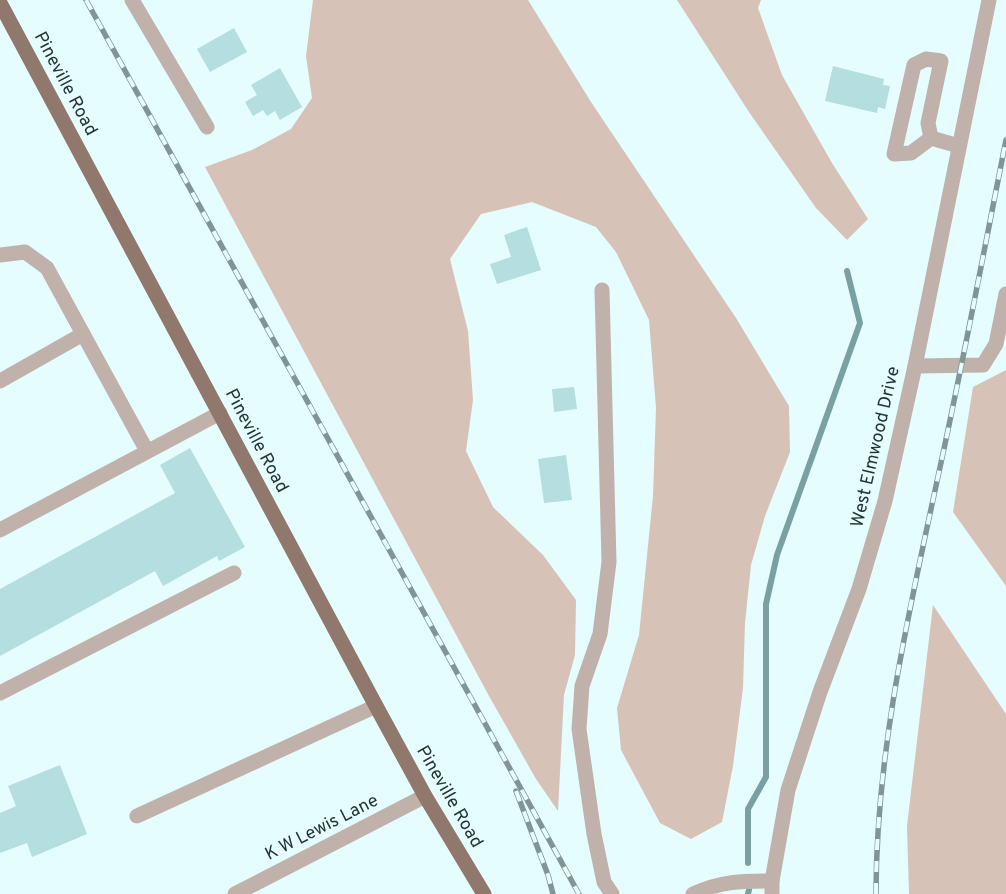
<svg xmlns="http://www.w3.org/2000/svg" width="1006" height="894" font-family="Overpass,sans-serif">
  <rect width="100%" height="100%" fill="#e5fdfe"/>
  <!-- green -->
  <g fill="#d7c2b7">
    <path d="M313,0H528L591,102L736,318L789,406L790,452L765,516L751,565L745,623L743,688L733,766L722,822L691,839L660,823L621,750L617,708L639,635L653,496L656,408L649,320L616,252L596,227L532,202L481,214L450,259L468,331L473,400L466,451L493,507L543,555L576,600L575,655L564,695L558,811L536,779L489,696L205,167L252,150L291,129L312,98L306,56Z"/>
    <path d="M677,0H761L758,8L782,75L832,163L868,219L847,240L816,208L749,112Z"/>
    <path d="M1006,370V586L953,512L973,387Z"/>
    <path d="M933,605L1006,714V894H909L907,826Z"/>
  </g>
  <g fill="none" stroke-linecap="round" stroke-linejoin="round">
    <!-- stream -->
    <g stroke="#79a1a2" stroke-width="6">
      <path d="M748,863V809L766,777V604L777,555L860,323L847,271"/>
      <path d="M748,894L749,890"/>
    </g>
  </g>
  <!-- building -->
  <g fill="#b4dedf">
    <path d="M234,28L247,52L210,72L197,49Z"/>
    <path d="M833,66L884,79L883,85L890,86L885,109L878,107L877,113L825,101Z"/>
    <path d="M280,68L302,107L280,120L275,111L267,116L263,110L253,116L245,102L257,95L251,85Z"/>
    <path d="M527,227L541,270L497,284L490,264L511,257L504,235Z"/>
    <path d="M574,387L577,409L554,412L552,389Z"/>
    <path d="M190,448L245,547L219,561L217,556L163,586L155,571L0,656V589L175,493L160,465Z"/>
    <path d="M566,455L572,500L544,503L538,459Z"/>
    <path d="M60,765L87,834L32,857L27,843L0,853V813L16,806L8,786Z"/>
  </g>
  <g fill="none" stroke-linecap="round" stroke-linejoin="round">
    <!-- minor -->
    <g stroke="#c0b2ab" stroke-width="15">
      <path d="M132,0L207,127"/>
      <path d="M926,59L941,61L928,123L931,138L911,153L894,154L914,65Z"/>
      <path d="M931,138L959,146"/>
      <path d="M0,255L25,252L47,268L147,451"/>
      <path d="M602,290L609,562L600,634L582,686L579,729L594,834L604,882L612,894"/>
      <path d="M915,366L983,365L996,344L1006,294"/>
      <path d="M0,381L83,334"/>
      <path d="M0,530L220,413"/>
      <path d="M0,693L234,573"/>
      <path d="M137,816L376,706"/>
      <path d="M235,894L425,796"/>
      <path d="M693,894C722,881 741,881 772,881"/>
      <path d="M772,894V881L788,790L820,692L859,589L885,501L915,366L989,0"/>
    </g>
    <!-- major -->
    <path stroke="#91786c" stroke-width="15" d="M0,3L376,706L425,796L484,894"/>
    <!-- rail casing -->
    <g stroke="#819596" stroke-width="5.5">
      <g id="rail">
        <path d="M86,0L579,894"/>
        <path d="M516,791L548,875L553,894"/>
        <path d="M876,894C876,751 909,612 939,472C963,362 984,251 1006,140"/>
      </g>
    </g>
    <!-- rail -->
    <use href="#rail" stroke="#e5fdfe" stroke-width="4" stroke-dasharray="11" stroke-linecap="butt"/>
  </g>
  <g text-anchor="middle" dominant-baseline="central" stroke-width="4" stroke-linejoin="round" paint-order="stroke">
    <!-- street labels -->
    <g font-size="18" fill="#243435" stroke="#e5fdfe">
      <text transform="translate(65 84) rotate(62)">Pineville Road</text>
      <text transform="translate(256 441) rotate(62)">Pineville Road</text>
      <text transform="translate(876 447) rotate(-77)">West Elmwood Drive</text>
      <text transform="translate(449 797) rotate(60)">Pineville Road</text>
      <text transform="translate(322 828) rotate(-27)">K W Lewis Lane</text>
    </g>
  </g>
</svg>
